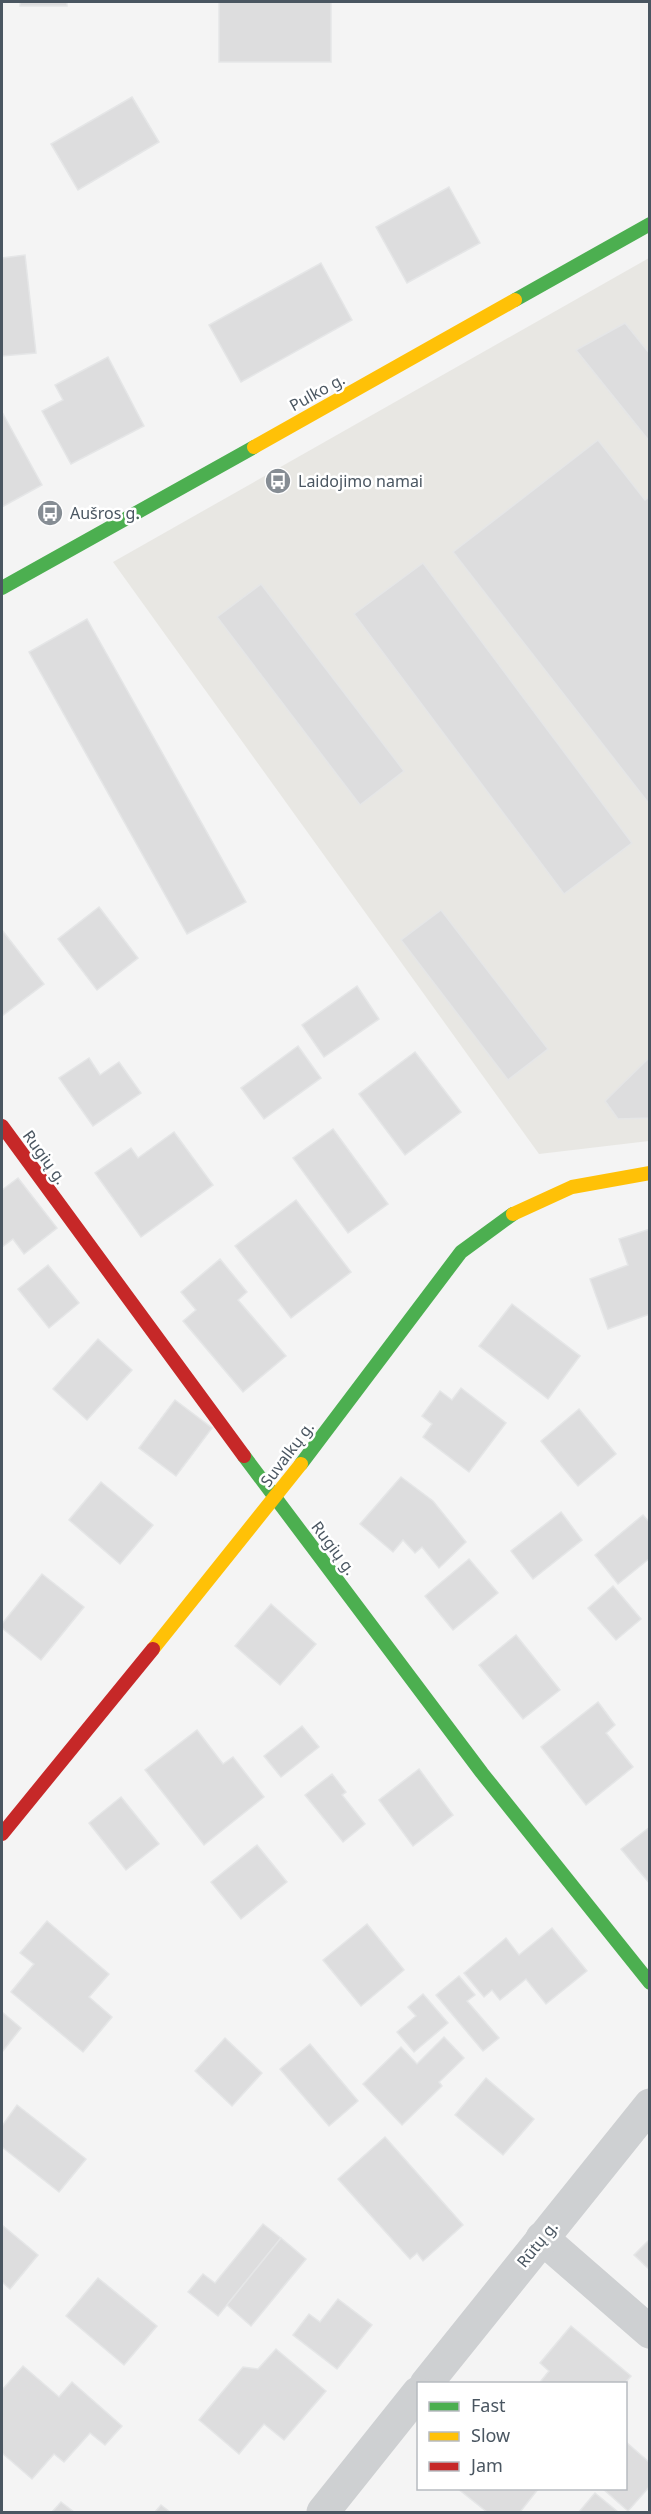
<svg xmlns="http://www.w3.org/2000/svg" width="651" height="2514" font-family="'Noto Sans',sans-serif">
  <rect width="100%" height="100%" fill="#f4f4f4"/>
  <!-- commercial -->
  <path fill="#e8e7e3" d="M649,258V1141L539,1154L113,562Z"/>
  <!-- building -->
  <g fill="#ddddde" stroke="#e5e6e7" stroke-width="1.5">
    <rect x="20" y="2" width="47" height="4"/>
    <rect x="219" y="2" width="112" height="60"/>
    <path d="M132,97L159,142L78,190L51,144Z"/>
    <path d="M449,187L480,243L407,283L376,227Z"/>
    <path d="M25,255L36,353L2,356V258Z"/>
    <path d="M321,263L352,320L241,382L209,325Z"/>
    <path d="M625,323L650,354V442L576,350Z"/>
    <path d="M108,357L144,426L71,464L42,411L63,400L55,385Z"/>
    <path d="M2,412L42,485L2,507Z"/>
    <path d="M598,440L645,500L650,496V805L453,552Z"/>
    <path d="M423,563L632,843L564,894L354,614Z"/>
    <path d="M261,584L404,771L360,805L217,617Z"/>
    <path d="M87,619L246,902L187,934L29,652Z"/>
    <path d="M99,907L138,958L97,990L58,939Z"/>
    <path d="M441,910L548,1049L508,1080L401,940Z"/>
    <path d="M2,930L44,984L2,1016Z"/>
    <path d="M357,986L379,1019L324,1057L302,1025Z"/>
    <path d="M298,1046L321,1078L264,1119L241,1088Z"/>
    <path d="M415,1052L461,1112L405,1155L359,1094Z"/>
    <path d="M650,1057V1118L618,1119L605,1101Z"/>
    <path d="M89,1058L100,1075L119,1062L141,1093L93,1126L59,1078Z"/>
    <path d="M333,1129L388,1204L348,1233L293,1158Z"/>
    <path d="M174,1132L213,1185L141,1237L95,1173L131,1148L138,1158Z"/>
    <path d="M18,1178L57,1228L24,1254L13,1239L2,1247V1190Z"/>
    <path d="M296,1200L351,1272L291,1318L235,1246Z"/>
    <path d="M650,1229V1314L608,1329L590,1279L628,1265L619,1239Z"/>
    <path d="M220,1259L247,1292L238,1300L286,1356L243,1392L183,1321L196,1310L181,1292Z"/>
    <path d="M48,1265L79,1303L49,1328L18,1289Z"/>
    <path d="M512,1304L580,1356L548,1399L479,1346Z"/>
    <path d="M98,1339L132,1370L87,1420L53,1389Z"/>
    <path d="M461,1388L506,1423L469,1472L423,1437L432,1424L422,1416L440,1391L452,1400Z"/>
    <path d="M175,1400L212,1428L176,1476L139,1448Z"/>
    <path d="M579,1409L616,1454L578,1486L541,1441Z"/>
    <path d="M401,1477L433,1501L466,1542L439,1568L422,1547L415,1553L403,1540L393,1552L360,1524Z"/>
    <path d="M101,1482L153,1525L120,1564L69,1520Z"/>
    <path d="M561,1512L582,1540L533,1579L511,1551Z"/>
    <path d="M643,1515L650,1523V1558L618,1584L595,1555Z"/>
    <path d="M469,1559L498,1593L453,1630L425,1596Z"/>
    <path d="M42,1574L84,1607L41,1660L2,1628V1624Z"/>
    <path d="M613,1586L641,1619L616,1640L588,1608Z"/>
    <path d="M271,1604L316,1644L280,1685L235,1646Z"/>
    <path d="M516,1635L560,1690L523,1719L479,1665Z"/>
    <path d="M598,1702L615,1725L606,1733L633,1767L586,1805L541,1747Z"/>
    <path d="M302,1726L319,1747L281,1777L264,1756Z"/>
    <path d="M197,1730L223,1764L233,1757L264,1797L204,1845L145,1770Z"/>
    <path d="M419,1769L453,1815L413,1846L379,1800Z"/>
    <path d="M332,1774L346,1792L342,1795L365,1824L343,1842L305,1795Z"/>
    <path d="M121,1797L159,1844L126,1870L89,1823Z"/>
    <path d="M650,1827V1884L621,1849Z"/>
    <path d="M257,1845L287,1882L241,1919L211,1882Z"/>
    <path d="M47,1921L109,1974L89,1997L112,2017L83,2052L11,1992L34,1964L20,1953Z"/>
    <path d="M367,1924L404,1970L361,2006L323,1960Z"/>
    <path d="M552,1928L587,1971L546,2004L526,1979L500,2000L492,1990L484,1997L464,1973L506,1938L519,1955Z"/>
    <path d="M459,1976L475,1995L467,2001L499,2038L483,2051L436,1995Z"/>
    <path d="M423,1994L448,2023L414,2052L397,2032L416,2016L408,2007Z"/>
    <path d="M2,2012L21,2028L2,2052Z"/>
    <path d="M444,2037L464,2058L439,2082L442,2086L402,2125L363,2084L401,2047L417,2064Z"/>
    <path d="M225,2038L262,2073L232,2106L195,2071Z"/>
    <path d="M310,2044L358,2101L329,2126L280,2069Z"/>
    <path d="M486,2078L534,2119L503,2155L455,2115Z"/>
    <path d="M17,2105L86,2159L59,2192L2,2147V2126Z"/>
    <path d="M385,2137L463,2225L423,2261L417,2253L410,2259L338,2179Z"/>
    <path d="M263,2224L281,2238L218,2316L188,2292L203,2274L215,2283Z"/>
    <path d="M2,2225L38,2255L10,2289L2,2282Z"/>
    <path d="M281,2238L306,2259L251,2326L227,2305Z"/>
    <path d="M650,2239V2270L634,2255Z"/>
    <path d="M98,2278L157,2326L124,2365L66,2316Z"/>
    <path d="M338,2299L372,2325L337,2369L293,2335L309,2314L320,2322Z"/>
    <path d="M571,2326L631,2376L624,2384H544L541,2381L549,2371L540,2363Z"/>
    <path d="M276,2349L326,2391L284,2440L264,2424L239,2454L199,2420L243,2367L258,2369Z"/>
    <path d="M23,2366L59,2397L72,2382L122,2426L105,2445L90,2433L64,2462L54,2454L32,2479L2,2453V2390Z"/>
    <path d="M626,2442L650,2463V2486L628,2511L602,2488H626Z"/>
    <path d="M457,2488H539L520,2512H487Z"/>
    <path d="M595,2493L618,2512H579Z"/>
    <path d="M61,2502L74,2512H52Z"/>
    <path d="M161,2505L170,2512H155Z"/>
  </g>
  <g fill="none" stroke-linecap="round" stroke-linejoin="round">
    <!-- street -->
    <g stroke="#ced0d2" stroke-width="33">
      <path d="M542,2238L650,2332"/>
      <path d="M426,2384L650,2105"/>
      <path d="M323,2512L418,2393"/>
    </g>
    <!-- fast -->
    <g stroke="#4caf50" stroke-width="14">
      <path d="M515,300L650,224"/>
      <path d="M2,588L254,447"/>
      <path d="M244,1456L482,1773L650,1983"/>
      <path d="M301,1464L461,1252L513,1214"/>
    </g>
    <!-- slow -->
    <g stroke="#ffc107" stroke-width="14">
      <path d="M254,447L515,300"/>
      <path d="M513,1214L572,1187L650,1173"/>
      <path d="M153,1649L301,1464"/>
    </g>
    <!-- jam -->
    <g stroke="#c62828" stroke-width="14">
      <path d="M2,1126L244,1456"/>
      <path d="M2,1834L153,1649"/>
    </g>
  </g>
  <!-- icons -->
  <defs>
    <g id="bus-disc" transform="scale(1.35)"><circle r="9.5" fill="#868d94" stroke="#fff"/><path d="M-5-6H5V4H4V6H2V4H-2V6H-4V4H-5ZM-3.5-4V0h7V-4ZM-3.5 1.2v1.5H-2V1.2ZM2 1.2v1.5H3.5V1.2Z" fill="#fff"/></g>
  </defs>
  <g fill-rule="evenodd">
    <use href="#bus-disc" x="278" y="481"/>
    <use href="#bus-disc" x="50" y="513"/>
  </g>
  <g text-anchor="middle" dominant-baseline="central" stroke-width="5" stroke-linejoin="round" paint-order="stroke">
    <!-- street labels -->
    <g font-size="16" fill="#4a5661" stroke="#fff">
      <text transform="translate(317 392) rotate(-29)">Pulko g.</text>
      <text transform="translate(45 1157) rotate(54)">Rugių g.</text>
      <text transform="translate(287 1454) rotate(-53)">Suvalkų g.</text>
      <text transform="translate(334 1548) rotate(53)">Rugių g.</text>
      <text transform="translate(537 2244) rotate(-51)">Rūtų g.</text>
    </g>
    <!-- poi labels -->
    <g font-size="16" fill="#4a5661" stroke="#fff" text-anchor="start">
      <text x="298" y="481">Laidojimo namai</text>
      <text x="70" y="513">Aušros g.</text>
    </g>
  </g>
  <!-- border -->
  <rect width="651" height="2514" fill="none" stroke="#4a5661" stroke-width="6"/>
  <!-- legend -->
  <rect x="417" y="2382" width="210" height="108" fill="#ffffff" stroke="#b7bbc0" stroke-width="1.5"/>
  <rect x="429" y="2402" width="30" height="9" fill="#4caf50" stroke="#b7bbc0" stroke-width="1.5"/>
  <text x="471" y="2412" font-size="18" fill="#4a5661">Fast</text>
  <rect x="429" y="2432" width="30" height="9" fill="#ffc107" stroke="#b7bbc0" stroke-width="1.5"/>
  <text x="471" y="2442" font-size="18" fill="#4a5661">Slow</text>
  <rect x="429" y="2462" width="30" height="9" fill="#c62828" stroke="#b7bbc0" stroke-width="1.5"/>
  <text x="471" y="2472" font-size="18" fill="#4a5661">Jam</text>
</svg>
